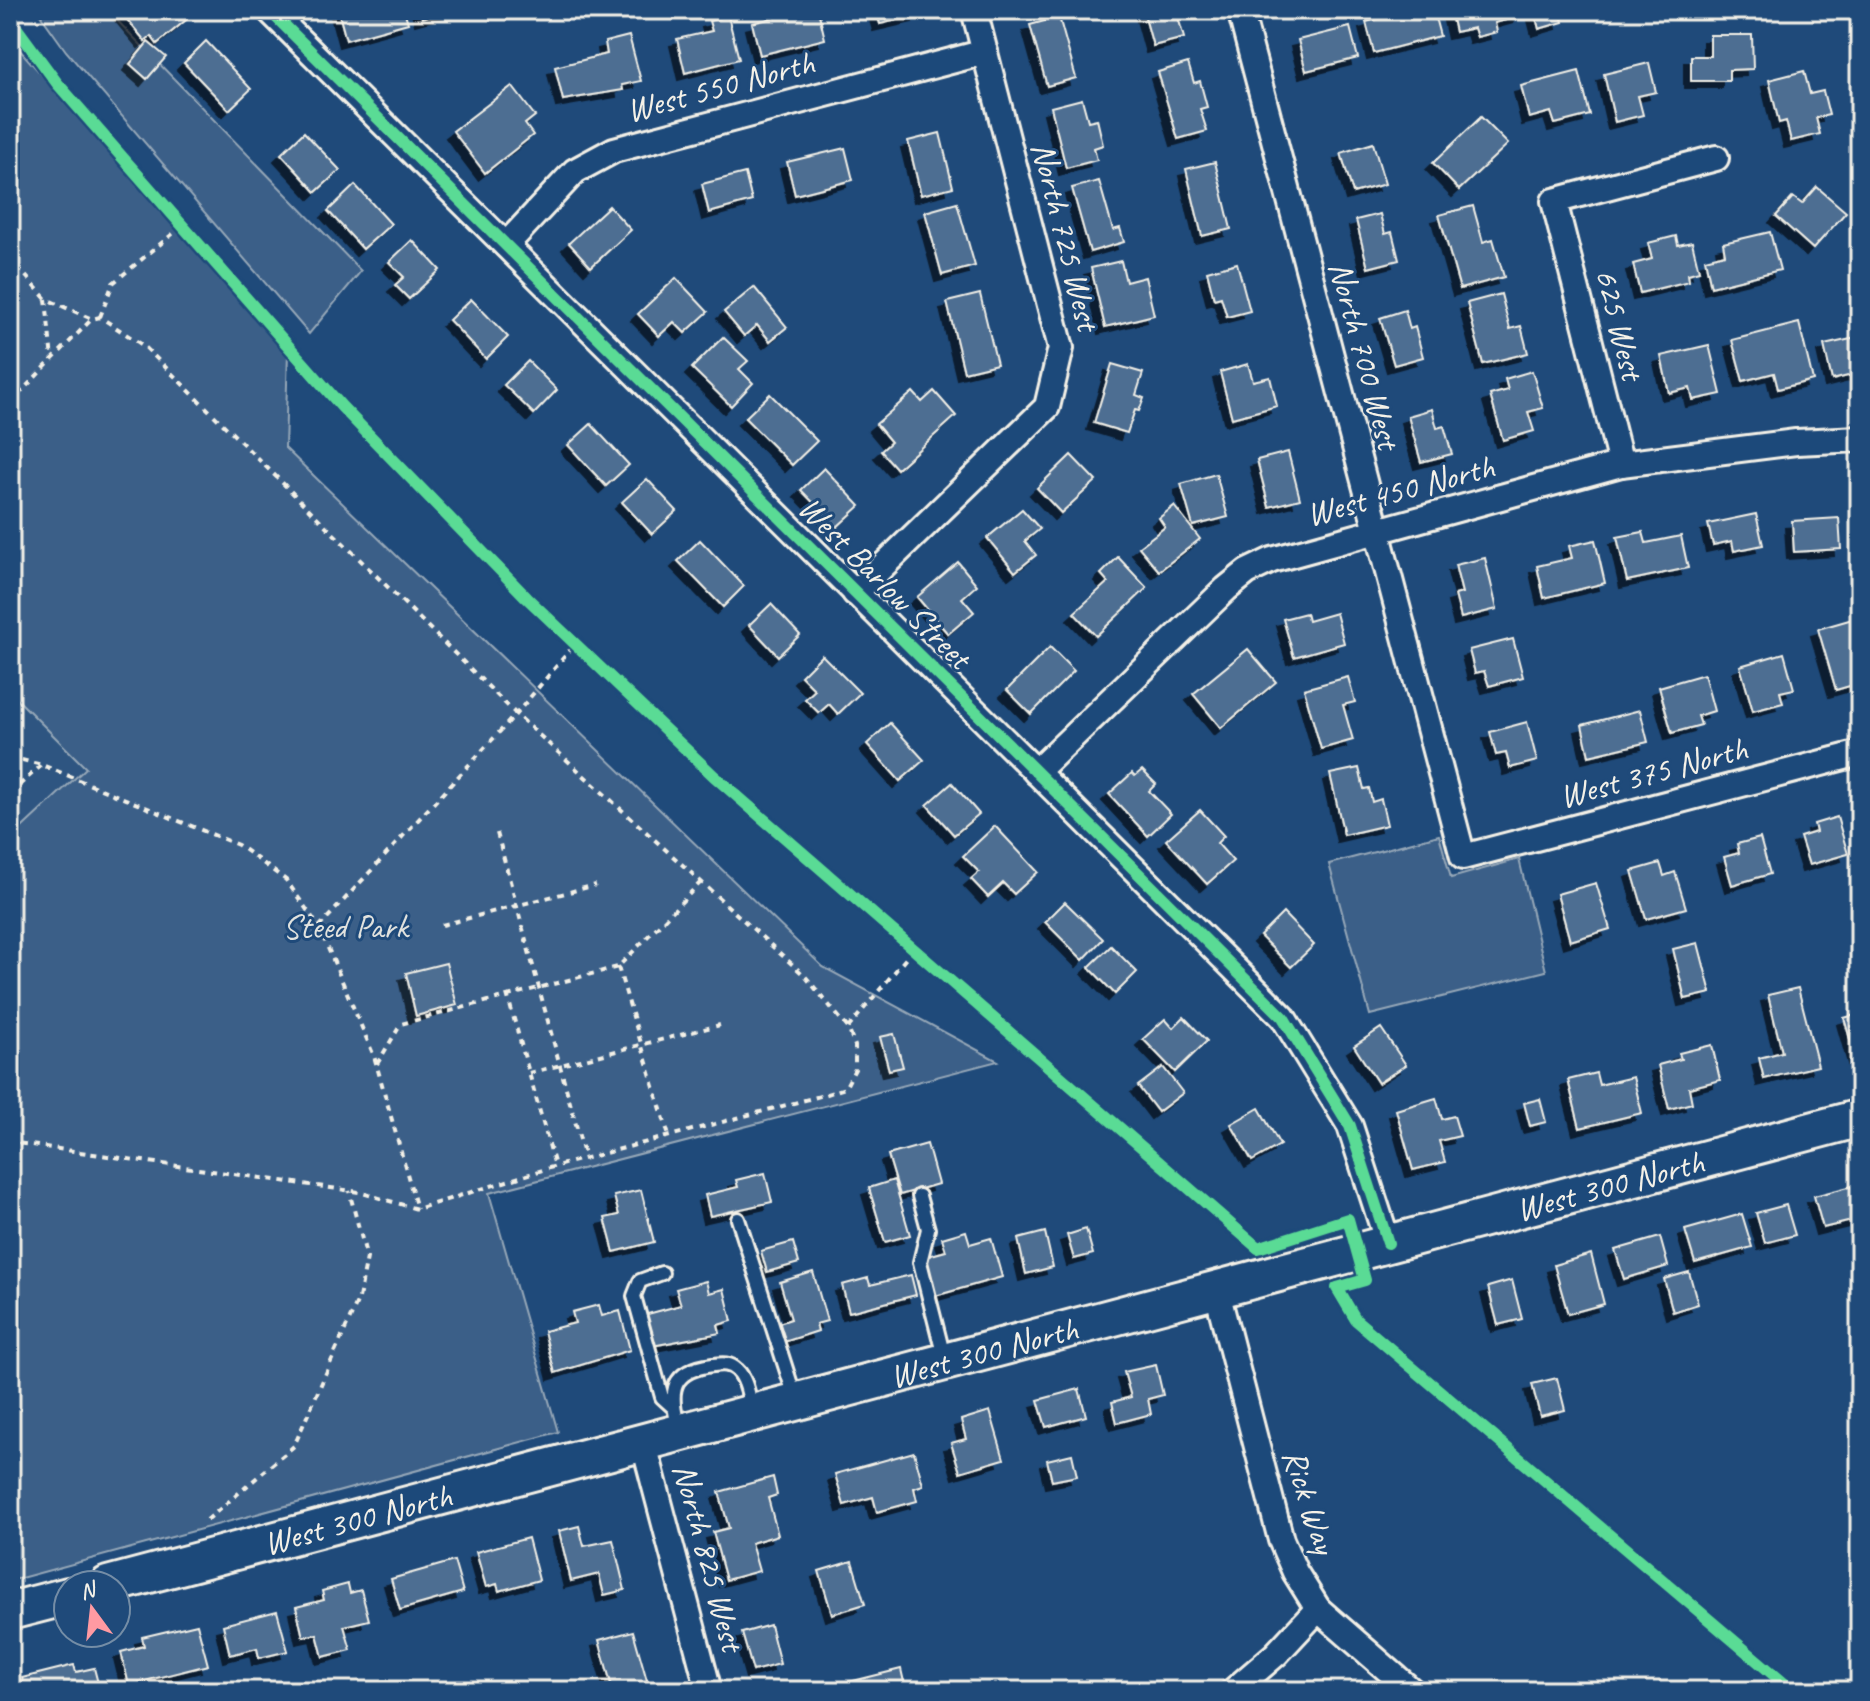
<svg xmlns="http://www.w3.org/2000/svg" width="1870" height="1701" font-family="Caveat,sans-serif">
  <defs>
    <filter id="shadow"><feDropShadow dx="-7" dy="7" stdDeviation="0" flood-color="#0009"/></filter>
  </defs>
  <rect width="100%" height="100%" fill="#1f4a7a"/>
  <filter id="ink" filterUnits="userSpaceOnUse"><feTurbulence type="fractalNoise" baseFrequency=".0125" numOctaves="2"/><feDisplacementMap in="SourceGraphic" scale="16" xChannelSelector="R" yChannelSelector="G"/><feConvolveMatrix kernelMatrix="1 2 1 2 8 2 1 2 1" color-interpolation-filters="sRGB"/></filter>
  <g filter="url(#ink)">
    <!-- built -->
    <path fill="#2d5581" d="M10,692L87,768L10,839Z"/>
    <!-- green -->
    <g fill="#3a5f88" stroke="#97a8b8" stroke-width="2">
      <path d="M37,10H107L361,271L309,334L66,51Z"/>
      <path d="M10,39L288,352L285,448L823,967L998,1061L489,1193L558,1432L10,1581V839L86,768L10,692Z"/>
      <path d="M1439,835L1451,878L1519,859L1546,971L1370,1015L1329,864Z"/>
    </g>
    <!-- building -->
    <g fill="#4d6e92" stroke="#f4f1e8" stroke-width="2" filter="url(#shadow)">
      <path d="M119,10H178L186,20L157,44L151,36L145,41Z"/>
      <path d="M338,10H404L408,23L346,40Z"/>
      <path d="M420,10H451L422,18Z"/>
      <path d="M806,10H818L825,39L760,55L752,23Z"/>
      <path d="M876,10H918L919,15L880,24Z"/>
      <path d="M1143,10H1176L1184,38L1153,46Z"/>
      <path d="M1412,10H1433L1440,36L1374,53L1366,22Z"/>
      <path d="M1450,10H1518L1520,16L1495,23L1497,32L1477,37L1474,28L1455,32Z"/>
      <path d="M1534,10H1560L1563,22L1539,29Z"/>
      <path d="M728,16L739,59L685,73L677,39L712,31L709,21Z"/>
      <path d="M1059,17L1076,78L1047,86L1030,25Z"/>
      <path d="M1350,27L1358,58L1306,71L1298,40Z"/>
      <path d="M1710,35H1752L1753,69L1729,70V81H1691V56H1710Z"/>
      <path d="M629,36L641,81L622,85L623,90L563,100L555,67L607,54L605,42Z"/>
      <path d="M206,41L251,89L229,110L184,63Z"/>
      <path d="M148,42L166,57L147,79L130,64Z"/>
      <path d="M1188,63L1194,83L1200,81L1207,107L1200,109L1207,131L1178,139L1158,72Z"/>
      <path d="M1649,63L1656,92L1638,96L1643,115L1615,122L1604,74Z"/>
      <path d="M1579,71L1590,115L1555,124L1551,112L1529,118L1521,86Z"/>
      <path d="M1804,71L1810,94L1823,91L1829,115L1816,118L1820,134L1791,141L1786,121L1779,123L1769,80Z"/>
      <path d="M512,86L535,116L525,124L533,135L485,173L453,131Z"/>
      <path d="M1082,99L1088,121L1097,119L1103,145L1094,148L1097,160L1066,168L1051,107Z"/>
      <path d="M1481,117L1508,144L1459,190L1433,163Z"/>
      <path d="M304,132L340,170L316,192L281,154Z"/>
      <path d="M940,133L953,187L921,195L908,141Z"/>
      <path d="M1373,143L1385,184L1353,193L1341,153Z"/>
      <path d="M845,148L853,180L795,195L787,162Z"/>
      <path d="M1215,162L1231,229L1202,236L1186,169Z"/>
      <path d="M745,173L752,201L709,213L702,184Z"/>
      <path d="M1099,181L1113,230L1120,228L1124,242L1090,252L1072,188Z"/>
      <path d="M355,185L391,224L363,249L328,211Z"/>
      <path d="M1817,187L1846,212L1813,249L1776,216L1793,197L1802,204Z"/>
      <path d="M957,203L975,266L942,275L925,212Z"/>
      <path d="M609,206L631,230L591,267L569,243Z"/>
      <path d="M1473,206L1483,242L1493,239L1504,277L1460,289L1439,215Z"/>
      <path d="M1380,214L1385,234L1392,232L1399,260L1368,268L1356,220Z"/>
      <path d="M1770,232L1780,270L1711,287L1705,259L1725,254L1723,243Z"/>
      <path d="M1676,236L1678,245L1692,242L1699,271L1688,274L1689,281L1640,293L1633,264L1652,259L1648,243Z"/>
      <path d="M412,240L440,270L409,299L395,285L404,277L389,262Z"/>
      <path d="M1121,261L1126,282L1145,277L1154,315L1105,327L1091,268Z"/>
      <path d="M1237,263L1250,311L1227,317L1221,297L1214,299L1207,271Z"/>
      <path d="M676,278L708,312L685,333L674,322L659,336L638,314Z"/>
      <path d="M754,287L787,327L770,341L757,325L744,336L724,312Z"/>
      <path d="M980,294L997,364L964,372L947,302Z"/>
      <path d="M1501,294L1510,329L1521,326L1528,353L1483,364L1467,303Z"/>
      <path d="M471,299L508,337L486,359L449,320Z"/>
      <path d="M1405,310L1410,329L1415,327L1423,357L1394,365L1380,318Z"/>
      <path d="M1799,323L1813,380L1778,389L1774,373L1743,381L1732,340Z"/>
      <path d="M723,337L748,361L739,369L753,383L731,406L692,368Z"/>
      <path d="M1860,337V373L1832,380L1824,345Z"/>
      <path d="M1709,345L1721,394L1693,400L1690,388L1669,393L1661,356Z"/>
      <path d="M528,361L557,390L534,414L504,385Z"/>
      <path d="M1112,364L1143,373L1136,395L1144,398L1139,411L1135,410L1127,433L1094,423Z"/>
      <path d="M1248,364L1253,381L1270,377L1277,406L1232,418L1220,372Z"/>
      <path d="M1532,371L1543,408L1528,412L1534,431L1503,440L1490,395L1508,390L1505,379Z"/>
      <path d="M934,391L956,416L897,469L881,451L891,442L876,424L913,392L922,402Z"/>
      <path d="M770,394L817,441L792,465L745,418Z"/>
      <path d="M1432,409L1437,428L1444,426L1452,454L1421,462L1408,416Z"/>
      <path d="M591,424L629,465L606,486L568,445Z"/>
      <path d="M1288,452L1300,499L1269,507L1257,460Z"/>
      <path d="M1071,455L1096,481L1061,513L1037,488Z"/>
      <path d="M824,468L860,506L837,527L801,490Z"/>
      <path d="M1216,474L1228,517L1193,526L1181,484Z"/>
      <path d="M647,479L677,511L652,534L622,502Z"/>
      <path d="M1174,506L1200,539L1159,571L1139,547L1165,527L1159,518Z"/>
      <path d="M1022,509L1040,529L1025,541L1036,555L1015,572L987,538Z"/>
      <path d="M1756,514L1763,545L1734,551L1732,541L1713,545L1708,524Z"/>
      <path d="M1839,518L1841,549L1794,552L1792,521Z"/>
      <path d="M1643,532L1646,543L1681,536L1688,568L1627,581L1617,537Z"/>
      <path d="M700,540L744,586L723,607L678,561Z"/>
      <path d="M1595,540L1605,583L1544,598L1537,566L1572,558L1569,546Z"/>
      <path d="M1118,557L1147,588L1096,636L1074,613L1108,582L1101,574Z"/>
      <path d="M1485,558L1497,609L1461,618L1455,595L1462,593L1455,565Z"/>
      <path d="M958,562L977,585L962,598L974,612L948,634L917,597Z"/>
      <path d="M771,604L800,635L778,656L749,625Z"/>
      <path d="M1306,613L1308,621L1336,613L1344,643L1294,657L1283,619Z"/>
      <path d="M1856,618L1860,633V683L1836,690L1818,629Z"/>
      <path d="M1513,639L1523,677L1489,686L1484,671L1475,673L1469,650Z"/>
      <path d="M1050,647L1074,671L1031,714L1007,690Z"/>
      <path d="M1248,649L1276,682L1221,728L1193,694Z"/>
      <path d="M1784,653L1794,689L1780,692L1783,703L1753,711L1740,666Z"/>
      <path d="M822,655L860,693L838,714L829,704L819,713L805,699L815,690L801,676Z"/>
      <path d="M1704,674L1714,711L1698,716L1701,725L1672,733L1659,687Z"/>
      <path d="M1348,677L1355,702L1343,705L1353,740L1321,749L1304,689Z"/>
      <path d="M1640,710L1648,742L1589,756L1582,725Z"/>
      <path d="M1527,722L1537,761L1510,768L1506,753L1496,755L1490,732Z"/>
      <path d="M890,723L924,760L900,781L867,744Z"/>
      <path d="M1359,768L1364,789L1369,788L1372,802L1381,799L1387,825L1344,835L1330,774Z"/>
      <path d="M1142,770L1156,784L1149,791L1171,814L1148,836L1109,794L1132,773L1135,776Z"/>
      <path d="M952,783L979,814L954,835L927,805Z"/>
      <path d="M1200,810L1224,836L1217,843L1233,861L1207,884L1166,840Z"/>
      <path d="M1837,817L1848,854L1809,865L1800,837L1816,832L1814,824Z"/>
      <path d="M995,826L1038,872L1014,894L1003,883L988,897L971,879L979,872L963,856Z"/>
      <path d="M1760,838L1770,874L1732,885L1724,857L1739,853L1737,844Z"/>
      <path d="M1660,863L1664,876L1675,872L1686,908L1646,919L1632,871Z"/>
      <path d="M1596,883L1610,929L1570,941L1557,894Z"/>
      <path d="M1065,902L1103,939L1083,960L1045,922Z"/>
      <path d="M1283,913L1314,945L1291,967L1260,936Z"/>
      <path d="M1698,943L1711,993L1685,999L1673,949Z"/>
      <path d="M1111,946L1137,972L1115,994L1089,967Z"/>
      <path d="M446,963L457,1005L416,1016L406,973Z"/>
      <path d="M1798,988L1818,1066L1764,1079L1759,1058L1782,1052L1768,995Z"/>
      <path d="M1858,1014L1860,1058L1856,1060L1844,1018Z"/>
      <path d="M1184,1017L1207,1041L1175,1072L1143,1039L1165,1019L1173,1028Z"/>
      <path d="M1381,1028L1406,1065L1378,1083L1354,1046Z"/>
      <path d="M894,1034L903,1067L889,1070L880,1037Z"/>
      <path d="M1712,1045L1720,1080L1689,1088L1692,1103L1669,1109L1658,1065L1681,1059L1679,1053Z"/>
      <path d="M1163,1067L1183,1093L1158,1112L1138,1086Z"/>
      <path d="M1596,1073L1599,1085L1633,1077L1642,1113L1580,1128L1568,1080Z"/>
      <path d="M1436,1098L1442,1119L1454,1116L1460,1136L1439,1141L1445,1162L1413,1170L1396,1110Z"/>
      <path d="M1540,1099L1546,1122L1530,1126L1524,1103Z"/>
      <path d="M1259,1108L1280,1145L1252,1161L1231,1124Z"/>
      <path d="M927,1144L938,1184L900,1195L888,1155Z"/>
      <path d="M765,1173L772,1202L710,1216L705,1195L738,1187L736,1180Z"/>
      <path d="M894,1180L910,1235L885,1242L869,1188Z"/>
      <path d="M1860,1184V1219L1823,1228L1814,1196Z"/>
      <path d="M641,1190L654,1242L614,1252L605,1218L619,1215L614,1196Z"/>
      <path d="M1786,1205L1795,1235L1765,1243L1756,1213Z"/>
      <path d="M1742,1214L1752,1247L1695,1263L1685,1230Z"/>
      <path d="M1086,1229L1093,1254L1074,1259L1067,1235Z"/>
      <path d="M966,1231L970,1244L991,1238L1002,1277L935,1296L924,1257L946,1251L942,1238Z"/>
      <path d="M1045,1232L1053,1267L1026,1274L1018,1239Z"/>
      <path d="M1660,1237L1668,1266L1624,1279L1615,1250Z"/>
      <path d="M793,1242L799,1263L767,1272L761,1251Z"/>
      <path d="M1591,1254L1604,1304L1568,1314L1554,1265Z"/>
      <path d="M813,1272L827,1321L816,1324L818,1331L784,1342L779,1323L791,1319L780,1282Z"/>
      <path d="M1689,1272L1698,1304L1673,1312L1664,1279Z"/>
      <path d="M911,1275L916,1295L849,1312L842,1285L868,1278L870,1285Z"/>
      <path d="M1512,1280L1522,1319L1498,1325L1488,1287Z"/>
      <path d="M706,1281L709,1293L724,1289L732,1321L718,1325L720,1333L652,1346L644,1315L681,1305L676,1289Z"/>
      <path d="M599,1305L602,1316L620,1311L630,1350L555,1373L544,1331L575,1323L572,1312Z"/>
      <path d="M1156,1365L1163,1395L1148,1399L1151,1414L1117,1423L1112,1402L1131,1397L1124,1372Z"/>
      <path d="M1557,1378L1565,1410L1540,1416L1532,1384Z"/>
      <path d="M1079,1389L1086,1416L1046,1427L1038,1400Z"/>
      <path d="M990,1411L1004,1459L960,1472L951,1443L966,1439L961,1420Z"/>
      <path d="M914,1452L923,1485L914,1488L917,1501L877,1512L873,1497L844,1505L835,1474Z"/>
      <path d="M1072,1454L1077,1476L1052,1481L1047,1460Z"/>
      <path d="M773,1477L777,1495L768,1498L778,1535L751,1543L759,1571L726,1580L713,1532L729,1528L719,1492Z"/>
      <path d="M579,1526L584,1546L613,1540L625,1590L604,1595L599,1574L571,1581L559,1531Z"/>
      <path d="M528,1538L539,1580L499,1591L497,1584L486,1587L476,1552Z"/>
      <path d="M454,1561L463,1592L400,1610L391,1579Z"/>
      <path d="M852,1561L865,1604L832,1614L819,1571Z"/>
      <path d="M348,1584L350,1593L361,1590L369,1620L344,1626L351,1650L323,1657L317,1634L303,1637L296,1607L324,1600L322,1591Z"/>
      <path d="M277,1611L288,1651L259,1658L257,1648L230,1655L223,1625Z"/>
      <path d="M197,1624L208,1665L129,1685L121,1652L144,1646L142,1637Z"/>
      <path d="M770,1625L780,1664L753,1671L742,1633Z"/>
      <path d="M633,1631L650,1691H613L599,1640Z"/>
      <path d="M74,1665L76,1672L94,1668L100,1691H26L22,1678Z"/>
      <path d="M901,1669L906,1691H852L849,1682Z"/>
    </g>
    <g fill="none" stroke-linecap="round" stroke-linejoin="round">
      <!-- service casing -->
      <g stroke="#f4f1e8" stroke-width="18">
        <g id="service">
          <path d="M919,1196L928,1229L920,1262L944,1357"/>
          <path d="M738,1219L795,1397"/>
          <path d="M662,1273L640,1281L634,1296L662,1397L673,1407"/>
          <path d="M679,1428C668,1391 671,1370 713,1365C722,1364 730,1363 737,1370C747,1379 749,1399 753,1412"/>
        </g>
      </g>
      <!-- minor casing -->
      <g stroke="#f4f1e8" stroke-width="30">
        <g id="minor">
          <path d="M269,10L1283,1017L1350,1126L1388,1243"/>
          <path d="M1240,10L1463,857L1860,753"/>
          <path d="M506,245L575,171L614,150L985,52"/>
          <path d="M1621,464L1554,201L1716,158"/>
          <path d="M855,593L1047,407L1061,348L974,10"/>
          <path d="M1036,772L1226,589L1247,572L1272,560L1621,464L1796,442L1860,439"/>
          <path d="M1216,1288L1281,1540L1295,1572L1318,1609L1412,1691"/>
          <path d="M643,1441L709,1691"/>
          <path d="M1233,1691L1276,1654L1318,1609"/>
        </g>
      </g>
      <!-- secondary casing -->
      <g stroke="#f4f1e8" stroke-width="42">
        <g id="secondary">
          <path id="s1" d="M108,1585L1860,1118"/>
          <path d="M10,1611L68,1596"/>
        </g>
      </g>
      <!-- path -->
      <g stroke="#f4f1e8" stroke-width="4" stroke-dasharray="6 6" stroke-linecap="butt">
        <path d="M10,258L46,299L92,319L100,317L144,346L516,714L805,976L848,1028L855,1046V1069L845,1088L824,1095L549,1168L417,1209L359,1192L10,1142"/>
        <path d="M46,299L52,360"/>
        <path d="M100,317L113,283L181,227"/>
        <path d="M10,403L92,319"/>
        <path d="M10,757L42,765L238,845L286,880L319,927L374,1056L417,1209"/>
        <path d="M10,793L41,766"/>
        <path d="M497,833L585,1158"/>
        <path d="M442,925L596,885"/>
        <path d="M319,927L516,714L575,644"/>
        <path d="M618,967L669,1136"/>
        <path d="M507,994L555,1166"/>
        <path d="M848,1028L912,951"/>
        <path d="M377,1064L401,1024L618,967L701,882"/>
        <path d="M529,1073L720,1025"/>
        <path d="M10,1152L21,1143"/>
        <path d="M207,1520L294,1446L359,1298L367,1258L349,1191"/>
      </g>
      <!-- service -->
      <use href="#service" stroke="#1f4a7a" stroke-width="12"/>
      <!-- minor -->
      <use href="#minor" stroke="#1f4a7a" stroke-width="24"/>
      <!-- secondary -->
      <use href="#secondary" stroke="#1f4a7a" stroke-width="36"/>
      <!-- cycleway casing -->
      <g stroke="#1f4a7a" stroke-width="17">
        <g id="cycleway">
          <path d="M269,10L1283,1017L1350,1126L1388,1243"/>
          <path d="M10,19L57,83L342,407L527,598L714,776L1258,1248L1348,1219L1365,1280L1337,1288L1356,1320L1793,1691"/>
        </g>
      </g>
      <!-- cycleway -->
      <use href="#cycleway" stroke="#5adb95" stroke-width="12"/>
    </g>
  </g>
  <g text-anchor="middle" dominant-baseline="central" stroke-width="6" stroke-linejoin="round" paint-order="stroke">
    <!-- street labels -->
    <g font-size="34" fill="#f4f1e8" stroke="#1f4a7a">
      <text transform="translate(720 86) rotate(-15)">West 550 North</text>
      <text transform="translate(1066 236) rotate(76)">North 725 West</text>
      <text transform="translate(1620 324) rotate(76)">625 West</text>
      <text transform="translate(1365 355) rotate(75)">North 700 West</text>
      <text transform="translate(1400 490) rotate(-15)">West 450 North</text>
      <text transform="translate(885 582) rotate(45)">West Barlow Street</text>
      <text transform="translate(1653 772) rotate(-15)">West 375 North</text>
      <text stroke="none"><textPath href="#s1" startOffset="1554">West 300 North</textPath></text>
      <text stroke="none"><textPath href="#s1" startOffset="906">West 300 North</textPath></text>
      <text transform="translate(1310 1501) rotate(72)">Rick Way</text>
      <text stroke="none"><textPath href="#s1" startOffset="258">West 300 North</textPath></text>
      <text transform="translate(709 1557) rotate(75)">North 825 West</text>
    </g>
    <!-- park labels -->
    <g font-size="34" fill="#e1e2de" stroke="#1f4a7a">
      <text x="345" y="926">Steed Park</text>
    </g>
  </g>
  <!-- margin -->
  <rect width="1870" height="1701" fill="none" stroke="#1f4a7a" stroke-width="40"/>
  <rect x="20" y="20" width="1830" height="1661" fill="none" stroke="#f4f1e8" stroke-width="3" filter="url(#ink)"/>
  <!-- north arrow -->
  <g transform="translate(92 1609) rotate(345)"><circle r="38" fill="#1f4a7a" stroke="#748da6" stroke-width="2"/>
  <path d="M0-6L14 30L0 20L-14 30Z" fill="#ff9aa2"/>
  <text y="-12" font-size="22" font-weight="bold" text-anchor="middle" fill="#f4f1e8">N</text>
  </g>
</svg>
